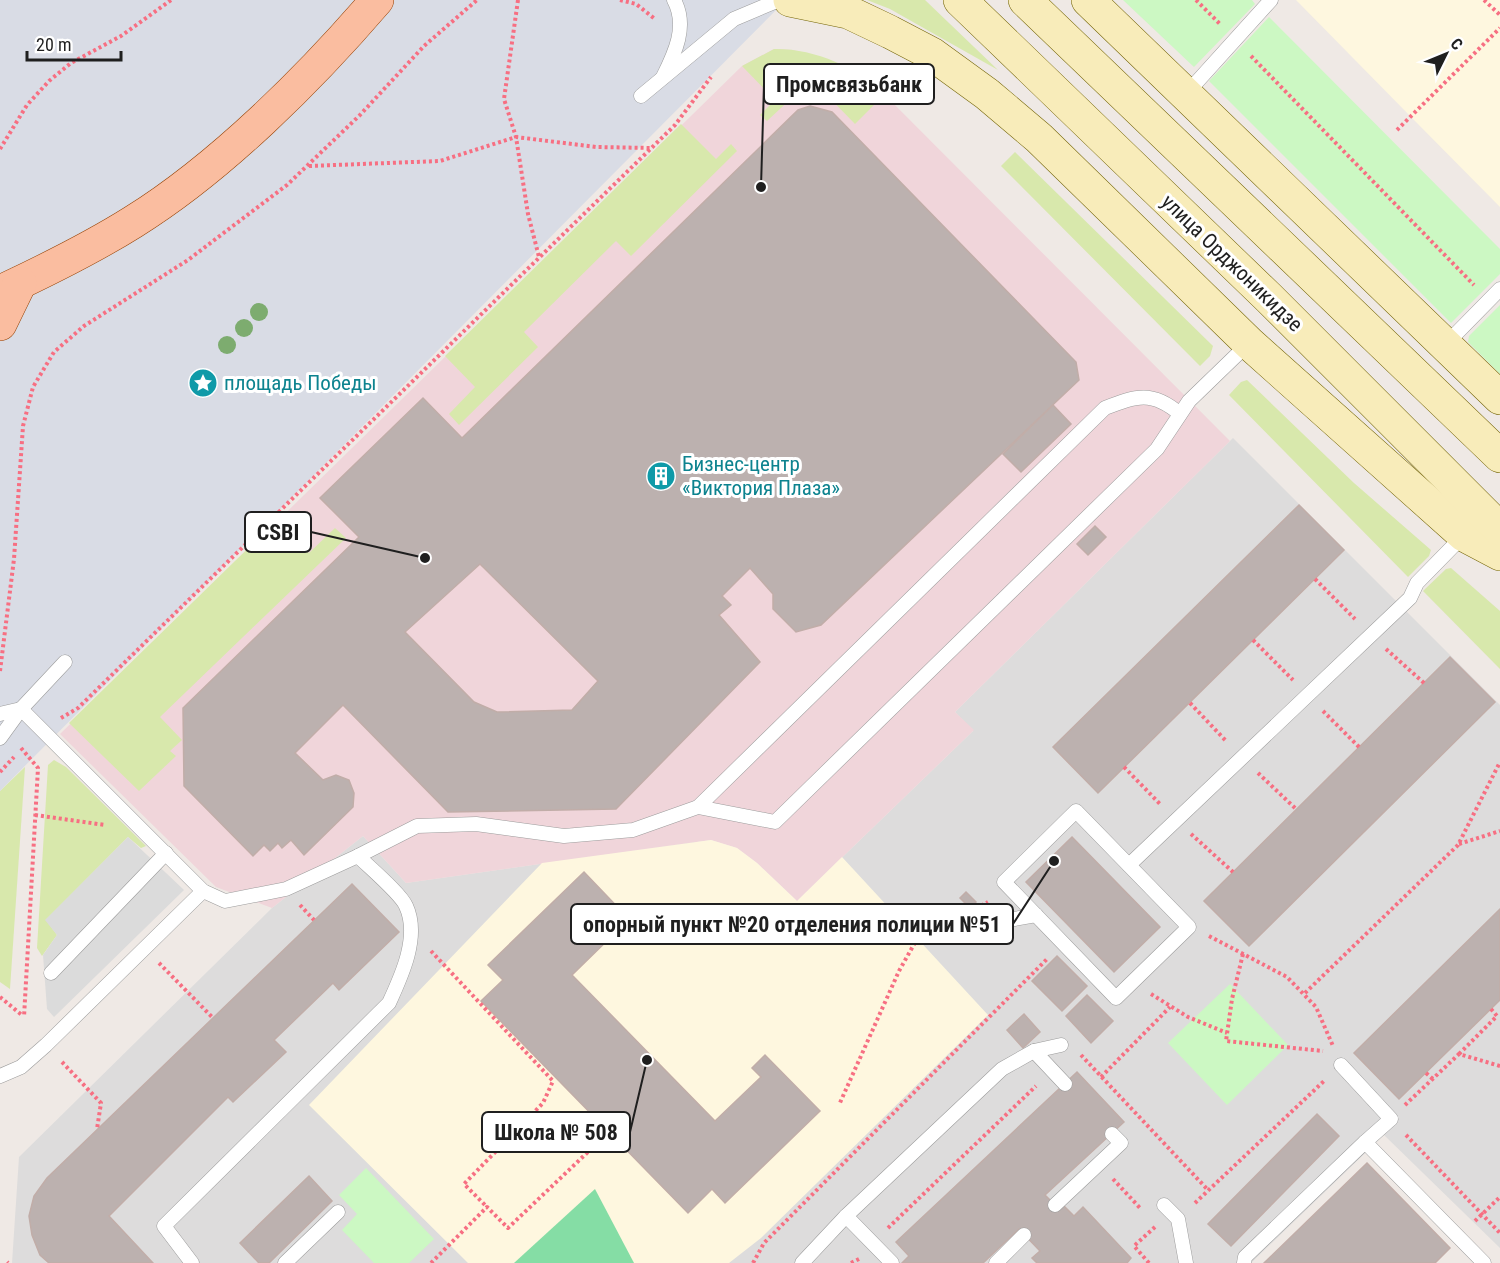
<svg xmlns="http://www.w3.org/2000/svg" width="1500" height="1263" font-family="'Roboto Condensed',sans-serif">
  <rect width="100%" height="100%" fill="#efe9e5"/>
  <!-- residential -->
  <path fill="#dddcdc" d="M1233,438L1500,705V1248L1384,1135L1251,1263H12L19,1157L272,908L363,836L406,883L694,842L797,901L973,731L955,712Z"/>
  <!-- commercial -->
  <path fill="#f0d5da" d="M774,49L793,50L824,58L844,66L877,87L1230,441L955,712L974,730L797,901L757,863L737,848L711,840L406,883L363,836L272,908L216,887L60,734L742,66Z"/>
  <!-- education -->
  <g fill="#fef7df">
    <path d="M1296,0H1500V207L1411,117Z"/>
    <path d="M711,840L737,848L757,863L797,901L842,857L988,1015L761,1238L729,1263H468L309,1105L542,863Z"/>
  </g>
  <!-- grass -->
  <g fill="#d8e8ac">
    <path d="M867,0H925L998,70L890,9Z"/>
    <path d="M774,49C813,48 857,67 885,94L855,124L817,85L809,82L767,121L760,115L775,100L742,66Z"/>
    <path d="M681,124L716,159L731,144L737,151L631,256L616,241L524,332L538,347L459,425L449,414L475,387L445,356Z"/>
    <path d="M1015,152L1213,346L1210,356L1200,366L1001,166Z"/>
    <path d="M1247,380L1354,483L1431,550L1429,556L1408,577L1229,395L1241,382Z"/>
    <path d="M277,520L309,553L335,528L346,538L160,717L182,740L170,751L176,756L139,791L69,723Z"/>
    <path d="M1451,568L1500,611V669L1423,591L1446,569Z"/>
    <path d="M54,760L66,767L146,846L141,848L128,837L46,920L57,935L42,956L37,948L48,765Z"/>
    <path d="M25,767L10,989L0,982V791Z"/>
  </g>
  <!-- park -->
  <g fill="#ccf8c3">
    <path d="M1123,0H1252L1255,4L1194,67Z"/>
    <path d="M1269,17L1500,249V274L1451,323L1209,81Z"/>
    <path d="M1500,305V374L1468,342L1469,336Z"/>
    <path d="M1230,984L1288,1045L1227,1105L1168,1043Z"/>
    <path d="M366,1168L434,1239L409,1263H374L342,1230L357,1214L339,1195Z"/>
  </g>
  <!-- pitch -->
  <path fill="#85dda5" d="M595,1189L634,1263H514Z"/>
  <!-- parking -->
  <path fill="#dbdbdb" d="M128,837L184,890L54,1017L47,1009L43,955L57,935L45,920Z"/>
  <!-- plaza -->
  <path fill="#d9dce5" d="M0,0H786L0,791Z"/>
  <!-- building -->
  <g fill="#bcb1af" stroke="#c1ada8" stroke-width="1.5" fill-rule="evenodd">
    <path d="M810,106L832,112L1076,362L1079,380L821,625L796,632L773,609V594L750,568L722,596L731,605L719,615L760,662L616,809L448,812L343,705L295,753L323,780L336,775L349,780L354,793L353,807L304,855L291,840L282,848L278,843L270,851L264,845L253,856L184,786L183,708L359,537L320,498L423,398L462,438L798,110ZM480,564L598,681L572,710L497,712L474,702L405,632Z"/>
    <path d="M1053,405L1071,424L1021,472L1003,454Z"/>
    <path d="M1299,505L1344,550L1098,793L1053,747Z"/>
    <path d="M1095,526L1106,537L1088,555L1077,544Z"/>
    <path d="M1450,657L1495,702L1249,946L1204,901Z"/>
    <path d="M1072,837L1160,927L1114,972L1026,882Z"/>
    <path d="M584,872L629,919L631,916L640,925L625,940L617,931L572,975L715,1121L761,1077L752,1068L765,1055L820,1111L725,1203L712,1189L688,1213L481,1001L503,980L488,965Z"/>
    <path d="M352,884L399,932L339,990L333,983L274,1040L286,1052L233,1102L228,1097L109,1216L153,1263H49L40,1255L32,1235L29,1216L34,1196L47,1178Z"/>
    <path d="M966,892L976,902L970,908L960,898Z"/>
    <path d="M1500,909V1000L1399,1099L1354,1053Z"/>
    <path d="M1057,956L1087,986L1062,1011L1032,981Z"/>
    <path d="M1087,995L1113,1021L1091,1043L1066,1016Z"/>
    <path d="M1024,1014L1040,1032L1023,1048L1007,1030Z"/>
    <path d="M1077,1072L1124,1122L1045,1195L1059,1209L1063,1205L1074,1216L1083,1207L1131,1258L1127,1263H1037L1032,1258L1040,1251L1019,1229L983,1263H902L909,1256L896,1242Z"/>
    <path d="M1317,1114L1339,1136L1231,1246L1208,1224Z"/>
    <path d="M1367,1163L1450,1248L1435,1263H1264Z"/>
    <path d="M309,1176L332,1201L269,1263H259L240,1243Z"/>
  </g>
  <g fill="none" stroke-linecap="round" stroke-linejoin="round">
    <!-- service casing -->
    <g stroke="#9c9c9c" stroke-width="15">
      <g id="service">
        <path d="M663,77C675,53 688,26 674,0"/>
        <path d="M1186,94L1271,0"/>
        <path d="M641,96L734,19L779,0"/>
        <path d="M1445,345L1500,289"/>
        <path d="M21,709L203,891L225,901L286,889L358,856C369,867 401,894 406,906C420,936 402,975 389,1003L164,1226L192,1263"/>
        <path d="M0,714L21,709"/>
        <path d="M0,738L21,709L65,662"/>
        <path d="M698,807L1105,408C1136,396 1152,390 1180,414"/>
        <path d="M1076,811L1189,927L1116,998L1004,882Z"/>
        <path d="M358,856L417,826L476,824L564,836L633,830L698,807L775,822L1157,449L1189,401L1249,343"/>
        <path d="M1129,865L1410,598L1417,583L1464,535"/>
        <path d="M1003,921L1036,915"/>
        <path d="M51,973L166,853"/>
        <path d="M1034,1051L1065,1084"/>
        <path d="M1341,1065L1391,1119L1365,1142"/>
        <path d="M0,1076L21,1067L46,1045L203,891"/>
        <path d="M1055,1205L1121,1143L1112,1134"/>
        <path d="M1164,1205L1178,1219L1186,1263"/>
        <path d="M846,1216L892,1263"/>
        <path d="M285,1263L338,1212"/>
        <path d="M802,1263L846,1216L1002,1069L1034,1051L1061,1045"/>
        <path d="M996,1263L1024,1235"/>
        <path d="M1244,1263L1245,1257L1365,1142L1484,1263"/>
      </g>
    </g>
    <!-- secondary casing -->
    <g stroke="#746507" stroke-width="34">
      <g id="secondary">
        <path d="M790,0L848,12L890,32L932,54L987,94L1039,138L1249,343L1464,535L1500,554"/>
        <path d="M960,0L1269,298L1500,529"/>
        <path d="M1025,0L1500,456"/>
        <path d="M1088,0L1500,398"/>
      </g>
    </g>
    <!-- primary casing -->
    <g stroke="#964103" stroke-width="34">
      <g id="primary">
        <path d="M0,292C45,271 90,249 133,222C220,168 310,78 377,0"/>
        <path d="M0,324L20,283"/>
      </g>
    </g>
    <!-- path -->
    <g stroke="#f76f82" stroke-width="4" stroke-dasharray="3 3" stroke-linecap="butt">
      <path d="M518,0L504,99L516,137L528,214L539,257"/>
      <path d="M620,0L636,4L655,19"/>
      <path d="M1196,0L1221,25"/>
      <path d="M1484,0L1500,15"/>
      <path d="M1251,56L1474,285"/>
      <path d="M1397,130L1500,28"/>
      <path d="M0,149L27,105L49,81L71,63L121,36L171,0"/>
      <path d="M309,166L440,161L516,137L596,147L651,148"/>
      <path d="M1315,579L1355,619"/>
      <path d="M1253,640L1293,680"/>
      <path d="M1386,649L1424,683"/>
      <path d="M0,671L14,559L23,426L33,387L54,352L84,326L188,260L287,185L360,115L424,46L477,0"/>
      <path d="M1190,703L1227,742"/>
      <path d="M1323,711L1359,747"/>
      <path d="M61,718L78,708L675,125L711,77"/>
      <path d="M21,748L38,768L24,1017"/>
      <path d="M1124,767L1160,804"/>
      <path d="M0,772L14,757"/>
      <path d="M1258,773L1296,809"/>
      <path d="M35,815L105,825"/>
      <path d="M1191,834L1233,872"/>
      <path d="M1459,844L1500,831"/>
      <path d="M300,905L314,920"/>
      <path d="M669,929L917,939L899,971L839,1105"/>
      <path d="M1209,936L1287,977L1316,1007L1333,1046"/>
      <path d="M917,939L988,902"/>
      <path d="M431,951L553,1081L543,1103L464,1184L487,1207"/>
      <path d="M1243,954L1232,999L1226,1041L1323,1051"/>
      <path d="M159,963L213,1018"/>
      <path d="M1305,993L1458,845L1500,762"/>
      <path d="M1151,994L1188,1017L1227,1033"/>
      <path d="M0,997L23,1016"/>
      <path d="M1459,1054L1497,1016L1491,1009"/>
      <path d="M1081,1055L1208,1190"/>
      <path d="M62,1062L101,1103L97,1129"/>
      <path d="M1426,1073L1433,1079"/>
      <path d="M1101,1077L1170,1007"/>
      <path d="M1405,1105L1459,1054L1500,1066"/>
      <path d="M1406,1135L1500,1233"/>
      <path d="M1113,1179L1141,1209"/>
      <path d="M1195,1203L1324,1081"/>
      <path d="M1475,1221L1500,1197"/>
      <path d="M888,1228L1036,1086"/>
      <path d="M7,1262L8,1263"/>
      <path d="M431,1263L487,1207L508,1228L590,1150"/>
      <path d="M753,1263L764,1243L1048,958"/>
      <path d="M851,1263L859,1259"/>
      <path d="M1149,1263L1134,1246L1155,1227"/>
    </g>
    <!-- service -->
    <use href="#service" stroke="#fff" stroke-width="14"/>
    <!-- secondary -->
    <use href="#secondary" stroke="#f8ecba" stroke-width="33"/>
    <!-- primary -->
    <use href="#primary" stroke="#fabda0" stroke-width="33"/>
  </g>
  <!-- trees -->
  <g fill="#7dac6f">
    <circle cx="259" cy="312" r="9"/>
    <circle cx="244" cy="328" r="9"/>
    <circle cx="227" cy="345" r="9"/>
  </g>
  <!-- icons -->
  <defs>
    <g id="sight-disc" transform="scale(1.5)"><circle r="9.5" fill="#0f9aa8" stroke="#fff"/><path d="M0-6L1.8-2.2L6-1.7L2.9 1.2L3.7 5.4L0 3.3L-3.7 5.4L-2.9 1.2L-6-1.7L-1.8-2.2Z" fill="#fff"/></g>
    <g id="building-disc" transform="scale(1.5)"><circle r="9.5" fill="#0f9aa8" stroke="#fff"/><path d="M-4-6H4V6H1V3H-1V6H-4ZM-2.5-4.3h1.7v1.8h-1.7ZM.8-4.3h1.7v1.8H.8ZM-2.5-1h1.7V.8h-1.7ZM.8-1h1.7V.8H.8Z" fill="#fff"/></g>
  </defs>
  <g fill-rule="evenodd">
    <use href="#sight-disc" x="203" y="383"/>
    <use href="#building-disc" x="661" y="476"/>
  </g>
  <g text-anchor="middle" dominant-baseline="central" stroke-width="6" stroke-linejoin="round" paint-order="stroke">
    <!-- street labels -->
    <g font-size="21" fill="#1f1f1f" stroke="#fff">
      <text transform="translate(1232 263) rotate(44)">улица Орджоникидзе</text>
    </g>
    <!-- culture labels -->
    <g font-size="21" fill="#0d838f" stroke="#fff" text-anchor="start">
      <text x="224" y="383">площадь Победы</text>
      <text x="682" y="464">Бизнес-центр<tspan x="682" dy="24">«Виктория Плаза»</tspan></text>
    </g>
  </g>
  <!-- callouts -->
  <path fill="none" stroke="#1f1f1f" stroke-width="2" d="M761 187L764 84M425 558L311 532M1054 861L1013 924M647 1060L630 1132"/>
  <g fill="#1f1f1f" stroke="#fff" stroke-width="2">
    <circle cx="761" cy="187" r="6"/>
    <circle cx="425" cy="558" r="6"/>
    <circle cx="1054" cy="861" r="6"/>
    <circle cx="647" cy="1060" r="6"/>
  </g>
  <g fill="#fff" stroke="#1f1f1f" stroke-width="2">
    <rect x="764" y="64" width="170" height="40" rx="6"/>
    <rect x="245" y="512" width="66" height="40" rx="6"/>
    <rect x="571" y="904" width="442" height="40" rx="6"/>
    <rect x="482" y="1112" width="148" height="40" rx="6"/>
  </g>
  <g font-size="22" text-anchor="middle" font-weight="bold" fill="#1f1f1f">
    <text x="849" y="92">Промсвязьбанк</text>
    <text x="278" y="540">CSBI</text>
    <text x="792" y="932">опорный пункт №20 отделения полиции №51</text>
    <text x="556" y="1140">Школа № 508</text>
  </g>
  <!-- north arrow -->
  <g transform="translate(1446 54) rotate(47)" stroke="#ffffff" stroke-width="4.5" paint-order="stroke">
  <path d="M0-4.5L10 22L0 15L-10 22Z" fill="#1f1f1f"/>
  <text y="-9" font-size="16" font-weight="bold" text-anchor="middle" fill="#1f1f1f">С</text>
  </g>
  <!-- scale -->
  <path d="M27 51v9h94v-9" fill="none" stroke="#1f1f1f" stroke-width="3"/>
  <text x="36" y="51" font-size="18" fill="#1f1f1f" stroke="#ffffff" stroke-width="4.5" paint-order="stroke">20 m</text>
</svg>
